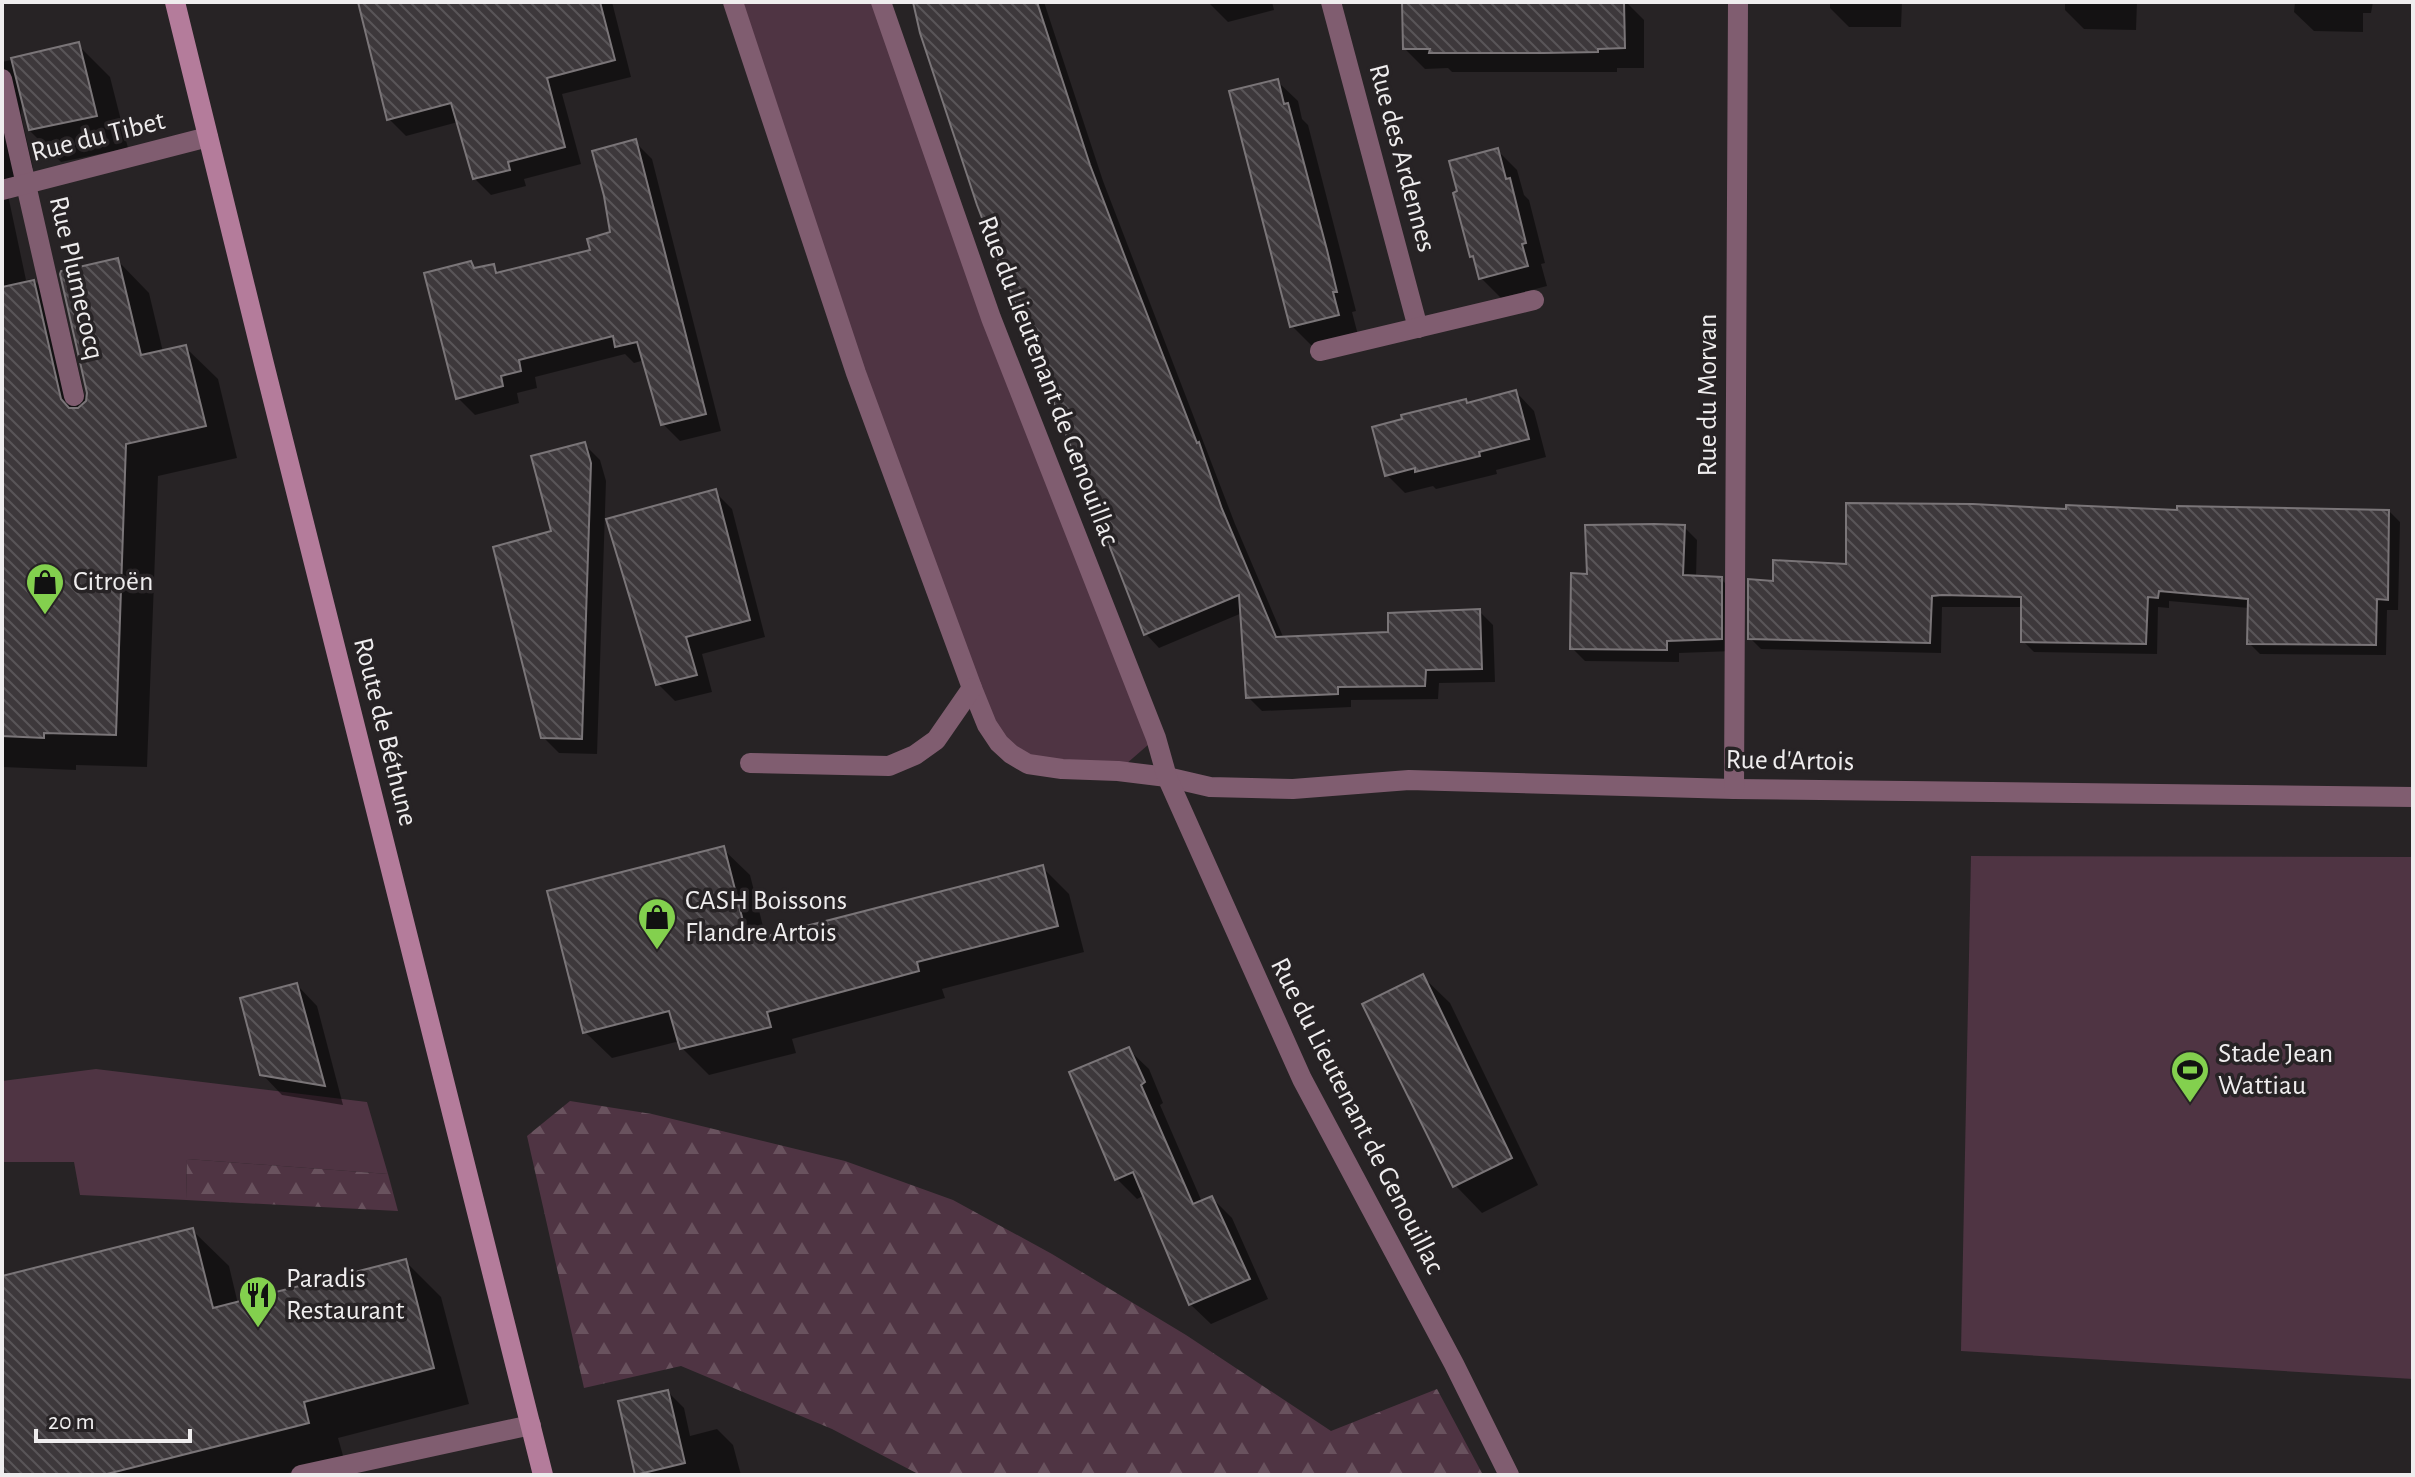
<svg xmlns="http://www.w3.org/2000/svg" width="2415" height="1477" font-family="'Alegreya Sans',sans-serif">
  <defs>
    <pattern id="forest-firs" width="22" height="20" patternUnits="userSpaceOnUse" patternTransform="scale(2)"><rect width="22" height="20" fill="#4f3443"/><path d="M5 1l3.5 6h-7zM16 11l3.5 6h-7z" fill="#69525e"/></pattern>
    <pattern id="building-back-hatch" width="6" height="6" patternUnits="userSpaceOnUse" patternTransform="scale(2)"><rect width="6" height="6" fill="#3d383b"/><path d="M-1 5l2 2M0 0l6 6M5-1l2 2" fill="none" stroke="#595558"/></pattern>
  </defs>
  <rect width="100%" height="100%" fill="#272325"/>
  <!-- green -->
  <g fill="#4f3443">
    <path d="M733,2H881L1156,738L1118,771L1052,774L996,731L955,654Z"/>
    <path d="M1971,856L2413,857V1379L1961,1351Z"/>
    <path d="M96,1069L367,1102L388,1174L187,1159L186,1200L80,1195L74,1162H2V1081Z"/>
  </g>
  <!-- forest -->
  <g fill="url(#forest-firs)">
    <path d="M570,1101L652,1114L845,1161L953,1200L1052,1254L1186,1335L1331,1431L1437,1389L1483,1475H920L832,1429L681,1366L584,1388L527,1136Z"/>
    <path d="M187,1159L388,1174L398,1211L186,1200Z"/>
  </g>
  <!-- shadow -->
  <g fill="#0007">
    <path d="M360,2H612L631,77L562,94L581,164L524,179L526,186L491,195L474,178L458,122L406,136L389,119Z"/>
    <path d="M913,2H1044L1103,181L1235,524L1284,639L1390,634L1479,611L1493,625L1495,682L1439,683L1438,699L1351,700V707L1262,711L1248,697L1242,613L1159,648L1146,634Z"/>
    <path d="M1208,2H1272L1274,10L1228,22Z"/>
    <path d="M1404,2H1626L1644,20V68H1617V72H1452L1448,68L1425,69L1405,49Z"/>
    <path d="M1830,2H1902L1901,27H1849L1830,8Z"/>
    <path d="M2065,2H2137L2136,30L2084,29L2065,10Z"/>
    <path d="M2295,2H2373L2371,13H2363V32L2314,31L2294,12Z"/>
    <path d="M78,45L110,77L128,148L61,162L29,130L22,103L21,115L33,168L27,170L28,176L5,181L26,280L33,279L65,311L86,402L117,260L149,293L163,352L185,347L218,379L237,458L158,476L147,767L76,765V770L2,767V62Z"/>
    <path d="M1277,81L1298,101L1302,119L1308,125L1356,311L1352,312L1358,335L1312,346L1292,326Z"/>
    <path d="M635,142L652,159L721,431L680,441L663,424L645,360L634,363L625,354L535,377L537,388L517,393L519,403L475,415L458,398L471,264L477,270L493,266L501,274L592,252L612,234Z"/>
    <path d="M1497,150L1517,170L1524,195L1529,200L1545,263L1541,264L1547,286L1501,298L1481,278L1476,261L1472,256Z"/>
    <path d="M1516,392L1534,411L1546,457L1496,470L1497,474L1436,489L1433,486L1405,493L1387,475L1465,401L1468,404Z"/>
    <path d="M584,444L600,460L606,481L597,754L559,753L543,737Z"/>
    <path d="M715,492L732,509L765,637L702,654L712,692L675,701L658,684Z"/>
    <path d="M2068,511H2389L2400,522L2398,610H2387L2386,655L2260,654L2249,643V608L2169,601V608L2158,607L2157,654L2034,652L2023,641V607H1942L1941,653L1761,649L1750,638L1775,583Z"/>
    <path d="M1684,527L1697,540L1696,578L1721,579L1734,592V651L1679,653V662L1585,661L1572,648L1589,576Z"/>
    <path d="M723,849L750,875L766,938L1043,868L1069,894L1084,952L942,989L945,998L792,1039L796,1053L709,1075L682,1048L680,1041L612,1058L585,1032Z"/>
    <path d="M1422,976L1450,1003L1538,1185L1482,1213L1455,1185Z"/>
    <path d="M297,985L317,1006L343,1105L282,1095L262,1074Z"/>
    <path d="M1128,1049L1149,1069L1163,1103L1160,1105L1202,1202L1212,1198L1232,1218L1268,1299L1211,1324L1190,1304L1145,1195L1137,1199L1117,1179Z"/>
    <path d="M192,1230L229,1266L238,1304L405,1261L441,1297L469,1404L338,1438L344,1459L280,1475H2V1278Z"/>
    <path d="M668,1392L684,1408L690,1436L717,1429L733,1445L741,1475L637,1474Z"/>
  </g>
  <!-- building -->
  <g fill="url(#building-back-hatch)" stroke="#7a7578" stroke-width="2">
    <path d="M358,2H600L615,60L547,78L565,147L508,162L510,170L473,179L451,103L387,120Z"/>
    <path d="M913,2H1037L1090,165L1131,273L1197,443L1199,442L1222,509L1276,637L1388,632V613L1480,609L1482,669L1426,670L1425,686L1338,687V694L1246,698L1239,595L1144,635L977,205L920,33Z"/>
    <path d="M1402,2H1624L1625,48L1598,49V52L1544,53H1429L1430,49H1403Z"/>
    <path d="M79,42L97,116L29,130L11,58Z"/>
    <path d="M1278,79L1284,104L1288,103L1327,250L1337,292H1333L1339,315L1290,327L1229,91Z"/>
    <path d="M636,139L706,414L661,425L637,342L615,347L613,336L519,360L521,371L501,376L503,386L456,399L424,273L471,261L474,268L494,264L496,273L590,250L587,239L610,232L604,196L592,151Z"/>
    <path d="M1498,148L1506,179L1510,178L1526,243L1522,244L1528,266L1479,279L1473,256L1470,257L1453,193L1457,191L1449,161Z"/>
    <path d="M118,258L141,355L186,345L206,426L126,444L116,735L44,733V738L2,736V287L34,280L61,399L69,408H78L86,401L87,393L60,274L61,271Z"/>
    <path d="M1516,390L1529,439L1479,452L1480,456L1415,472V468L1385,476L1372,427L1402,419L1401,415L1466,399L1467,403Z"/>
    <path d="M585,442L591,463L582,739L541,738L493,547L551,531L531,456Z"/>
    <path d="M716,489L750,620L686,637L697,675L656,685L606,519Z"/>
    <path d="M1846,503L1973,504L2066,509V505L2177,510V506L2389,510L2388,600L2377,599L2376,645L2247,644L2248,599L2159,591L2158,598L2148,597L2146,644L2021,642V597L1942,595L1932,596L1930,643L1748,639V579L1773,581V560L1846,564Z"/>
    <path d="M1654,524L1685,525L1683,575L1722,577V639L1667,641V650L1570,649L1571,573L1587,574L1585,525Z"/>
    <path d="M724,846L748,941L1043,865L1058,926L917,962L919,971L767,1012L771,1027L680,1049L669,1011L583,1033L547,891Z"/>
    <path d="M1423,974L1512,1158L1453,1187L1362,1004Z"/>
    <path d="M297,983L325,1086L260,1075L240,998Z"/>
    <path d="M1129,1047L1145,1082L1141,1085L1193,1204L1212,1196L1250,1279L1189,1305L1133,1172L1115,1180L1069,1072Z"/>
    <path d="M193,1228L213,1308L406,1259L434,1368L304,1402L309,1423L103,1475H2V1276Z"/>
    <path d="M668,1390L685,1463L635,1475L618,1401Z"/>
  </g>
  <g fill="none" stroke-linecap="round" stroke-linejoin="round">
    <!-- service -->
    <g stroke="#805d70" stroke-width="20">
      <path d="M2,79L74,396"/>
      <path d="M301,1475L531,1425"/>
    </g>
    <!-- minor -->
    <g stroke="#805d70" stroke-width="20">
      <path d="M733,2L856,373L972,688L987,725L999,743L1011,754L1028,764L1062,769L1118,771L1167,777L1210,787L1293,789L1409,780L1734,789L2413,797"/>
      <path d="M881,2L991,318L1156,738L1167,777L1302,1079L1454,1364L1509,1475"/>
      <path d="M1331,2L1418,328"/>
      <path d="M2,190L208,137"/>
      <path d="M1320,351L1534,300"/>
      <path d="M750,763L889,766L915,755L936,740L972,688"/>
      <path d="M1734,789L1738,2"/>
    </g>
    <!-- secondary -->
    <path stroke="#b47c9b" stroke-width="20" d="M175,2C294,494 422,984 543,1475"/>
  </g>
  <!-- icons -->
  <defs>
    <g id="shop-pin" transform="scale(2)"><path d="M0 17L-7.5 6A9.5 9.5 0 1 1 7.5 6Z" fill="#83d04e" stroke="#272325"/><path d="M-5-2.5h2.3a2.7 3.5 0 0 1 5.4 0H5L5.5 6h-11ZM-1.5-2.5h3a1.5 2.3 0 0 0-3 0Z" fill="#111"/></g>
    <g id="stadium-pin" transform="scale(2)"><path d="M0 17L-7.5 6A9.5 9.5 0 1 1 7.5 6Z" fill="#83d04e" stroke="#272325"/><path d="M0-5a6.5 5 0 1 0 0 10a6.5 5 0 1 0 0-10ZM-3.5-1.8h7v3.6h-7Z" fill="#111"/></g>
    <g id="restaurant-pin" transform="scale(2)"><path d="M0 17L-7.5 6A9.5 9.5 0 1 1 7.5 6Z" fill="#83d04e" stroke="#272325"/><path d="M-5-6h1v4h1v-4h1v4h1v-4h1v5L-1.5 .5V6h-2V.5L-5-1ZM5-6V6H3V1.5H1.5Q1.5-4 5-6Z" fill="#111"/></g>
  </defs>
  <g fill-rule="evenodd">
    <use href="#shop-pin" x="45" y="582"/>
    <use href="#shop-pin" x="657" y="917"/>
    <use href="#stadium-pin" x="2190" y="1070"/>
    <use href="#restaurant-pin" x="258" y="1295"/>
  </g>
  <g text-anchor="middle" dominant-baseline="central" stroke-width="7" stroke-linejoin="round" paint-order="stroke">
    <!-- street labels -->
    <g font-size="28" fill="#efedee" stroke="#272325">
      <text transform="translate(98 137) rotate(-14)">Rue du Tibet</text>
      <text transform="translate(1402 158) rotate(75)">Rue des Ardennes</text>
      <text transform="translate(76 278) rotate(77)">Rue Plumecocq</text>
      <text transform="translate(1048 381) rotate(69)">Rue du Lieutenant de Genouillac</text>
      <text transform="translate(1708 395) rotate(-90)">Rue du Morvan</text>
      <text transform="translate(385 732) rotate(76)">Route de Béthune</text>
      <text transform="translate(1790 761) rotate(1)">Rue d'Artois</text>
      <text transform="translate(1357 1116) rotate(63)">Rue du Lieutenant de Genouillac</text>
    </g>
    <!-- poi labels -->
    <g font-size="28" fill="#efedee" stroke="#272325" text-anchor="start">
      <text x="73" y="582">Citroën</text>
      <text x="685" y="901">CASH Boissons<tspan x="685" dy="32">Flandre Artois</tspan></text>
      <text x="2218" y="1054">Stade Jean<tspan x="2218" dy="32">Wattiau</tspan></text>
      <text x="286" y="1279">Paradis<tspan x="286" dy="32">Restaurant</tspan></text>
    </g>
  </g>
  <!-- border -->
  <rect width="2415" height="1477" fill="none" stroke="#efedee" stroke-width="8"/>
  <!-- scale -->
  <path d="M36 1429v12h154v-12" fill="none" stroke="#efedee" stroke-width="4"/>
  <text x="48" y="1429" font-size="24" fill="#efedee" stroke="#272325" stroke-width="6" paint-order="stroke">20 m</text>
</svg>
